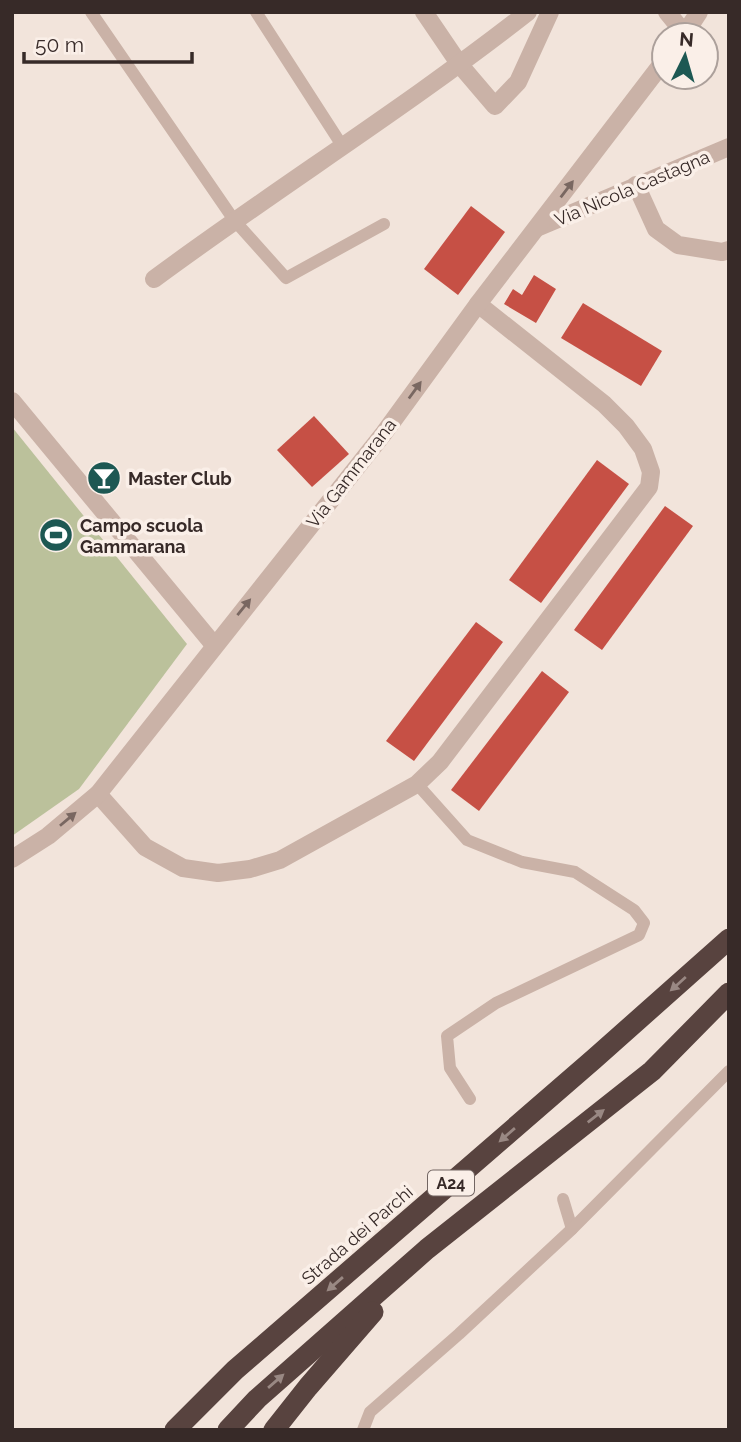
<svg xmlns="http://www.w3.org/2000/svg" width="741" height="1442" font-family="Raleway,sans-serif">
  <rect width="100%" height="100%" fill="#f2e4db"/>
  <!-- green -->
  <path fill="#bbc19b" d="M12,427L187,644L79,789L12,836Z"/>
  <!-- building -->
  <g fill="#c65045">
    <path d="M471,206L505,232L458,295L424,269Z"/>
    <path d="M534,275L556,289L536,323L504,304L513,289L522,295Z"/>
    <path d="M583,303L662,351L641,386L561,338Z"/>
    <path d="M314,416L349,454L312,487L277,450Z"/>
    <path d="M597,460L629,484L541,603L509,580Z"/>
    <path d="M665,506L693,526L602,650L574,630Z"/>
    <path d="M476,622L503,642L414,761L386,741Z"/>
    <path d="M542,671L569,692L479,811L451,790Z"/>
  </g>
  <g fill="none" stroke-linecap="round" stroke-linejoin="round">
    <!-- service -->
    <g stroke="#cab2a7" stroke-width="12">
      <path d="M91,12L234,220L286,278L384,224"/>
      <path d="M256,12L343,147"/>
      <path d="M417,784L467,840L522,862L575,872L634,910L644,923L639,935L496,1003L447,1036L450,1068L470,1099"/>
      <path d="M563,1199L572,1229"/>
      <path d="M363,1430L370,1412L459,1334L572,1229L729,1071"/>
    </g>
    <!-- minor -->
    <g stroke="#cab2a7" stroke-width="18">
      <path d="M424,12L460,65L495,106L518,82L550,12"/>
      <path d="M667,12L685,34"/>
      <path d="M684,35L699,12"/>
      <path d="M636,185L656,229L678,245L722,252L729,250"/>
      <path d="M539,227L729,147"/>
      <path d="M154,279C277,188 407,107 528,12"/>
      <path d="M12,401L214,645"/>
      <path d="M98,794L145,847L183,868L218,873L250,869L280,860L417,784L440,762L649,487L651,472L643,449L626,426L604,404L478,304"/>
      <path d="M12,859L48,836L98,794L384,433L478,304L664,61"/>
    </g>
    <!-- motorway -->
    <g stroke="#58433f" stroke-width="21">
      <path d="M175,1430L235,1370L594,1059L729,939"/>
      <path d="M228,1430L257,1399L427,1249L652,1071L729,993"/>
      <path d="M274,1430L308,1387L373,1312"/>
    </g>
  </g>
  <!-- one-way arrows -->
  <defs><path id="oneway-solid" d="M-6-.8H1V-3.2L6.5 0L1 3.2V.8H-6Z" transform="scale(1.75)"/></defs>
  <g fill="#796761">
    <use href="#oneway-solid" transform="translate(567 189) rotate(-53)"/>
    <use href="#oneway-solid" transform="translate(415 390) rotate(-54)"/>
    <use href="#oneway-solid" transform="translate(244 607) rotate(-51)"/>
    <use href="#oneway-solid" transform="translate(68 819) rotate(-40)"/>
  </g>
  <g fill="#998883">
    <use href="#oneway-solid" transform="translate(678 984) rotate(138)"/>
    <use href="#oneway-solid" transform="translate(596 1116) rotate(-38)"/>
    <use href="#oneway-solid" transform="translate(507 1135) rotate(139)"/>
    <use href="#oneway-solid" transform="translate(335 1284) rotate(139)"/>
    <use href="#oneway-solid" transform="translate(276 1381) rotate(-41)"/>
  </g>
  <!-- icons -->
  <defs>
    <g id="bar-disc" transform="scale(1.75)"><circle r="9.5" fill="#1d5853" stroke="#faefe8"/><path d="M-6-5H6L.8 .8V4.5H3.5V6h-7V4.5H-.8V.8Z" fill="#fff"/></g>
    <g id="stadium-disc" transform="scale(1.75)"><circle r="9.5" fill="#1d5853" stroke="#faefe8"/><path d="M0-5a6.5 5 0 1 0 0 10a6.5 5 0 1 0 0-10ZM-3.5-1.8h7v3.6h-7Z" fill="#fff"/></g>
  </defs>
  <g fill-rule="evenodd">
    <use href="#bar-disc" x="104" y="478"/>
    <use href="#stadium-disc" x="56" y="535"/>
  </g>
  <g text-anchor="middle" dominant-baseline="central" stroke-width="7" stroke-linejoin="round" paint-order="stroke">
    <!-- shield labels -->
    <rect fill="#faefe8" stroke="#726562" stroke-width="2" x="428" y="1170.5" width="46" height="25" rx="5"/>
    <g font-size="16" font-weight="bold" fill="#372a28">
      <text x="451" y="1183">A24</text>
    </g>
    <!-- street labels -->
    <g font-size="18" fill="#372a28" stroke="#faefe8">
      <text transform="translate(632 188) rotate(-23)">Via Nicola Castagna</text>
      <text transform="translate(351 473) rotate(-52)">Via Gammarana</text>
      <text transform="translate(357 1235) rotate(-41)">Strada dei Parchi</text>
    </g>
    <!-- poi labels -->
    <g font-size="18" font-weight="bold" fill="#372a28" stroke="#faefe8" text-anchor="start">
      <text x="128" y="478">Master Club</text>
      <text x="80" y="525">Campo scuola<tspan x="80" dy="21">Gammarana</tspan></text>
    </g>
  </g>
  <!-- border -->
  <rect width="741" height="1442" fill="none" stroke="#372a28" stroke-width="28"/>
  <!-- north arrow -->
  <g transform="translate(685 56) rotate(5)"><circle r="33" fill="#faefe8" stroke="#aca09b" stroke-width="2"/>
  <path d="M0-5L12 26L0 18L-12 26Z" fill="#1d5853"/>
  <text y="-10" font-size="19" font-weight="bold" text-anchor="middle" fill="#372a28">N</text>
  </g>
  <!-- scale -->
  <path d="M24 52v10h168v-10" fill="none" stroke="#372a28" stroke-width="3.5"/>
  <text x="35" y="52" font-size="21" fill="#372a28" stroke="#faefe8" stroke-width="5" paint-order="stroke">50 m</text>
</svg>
